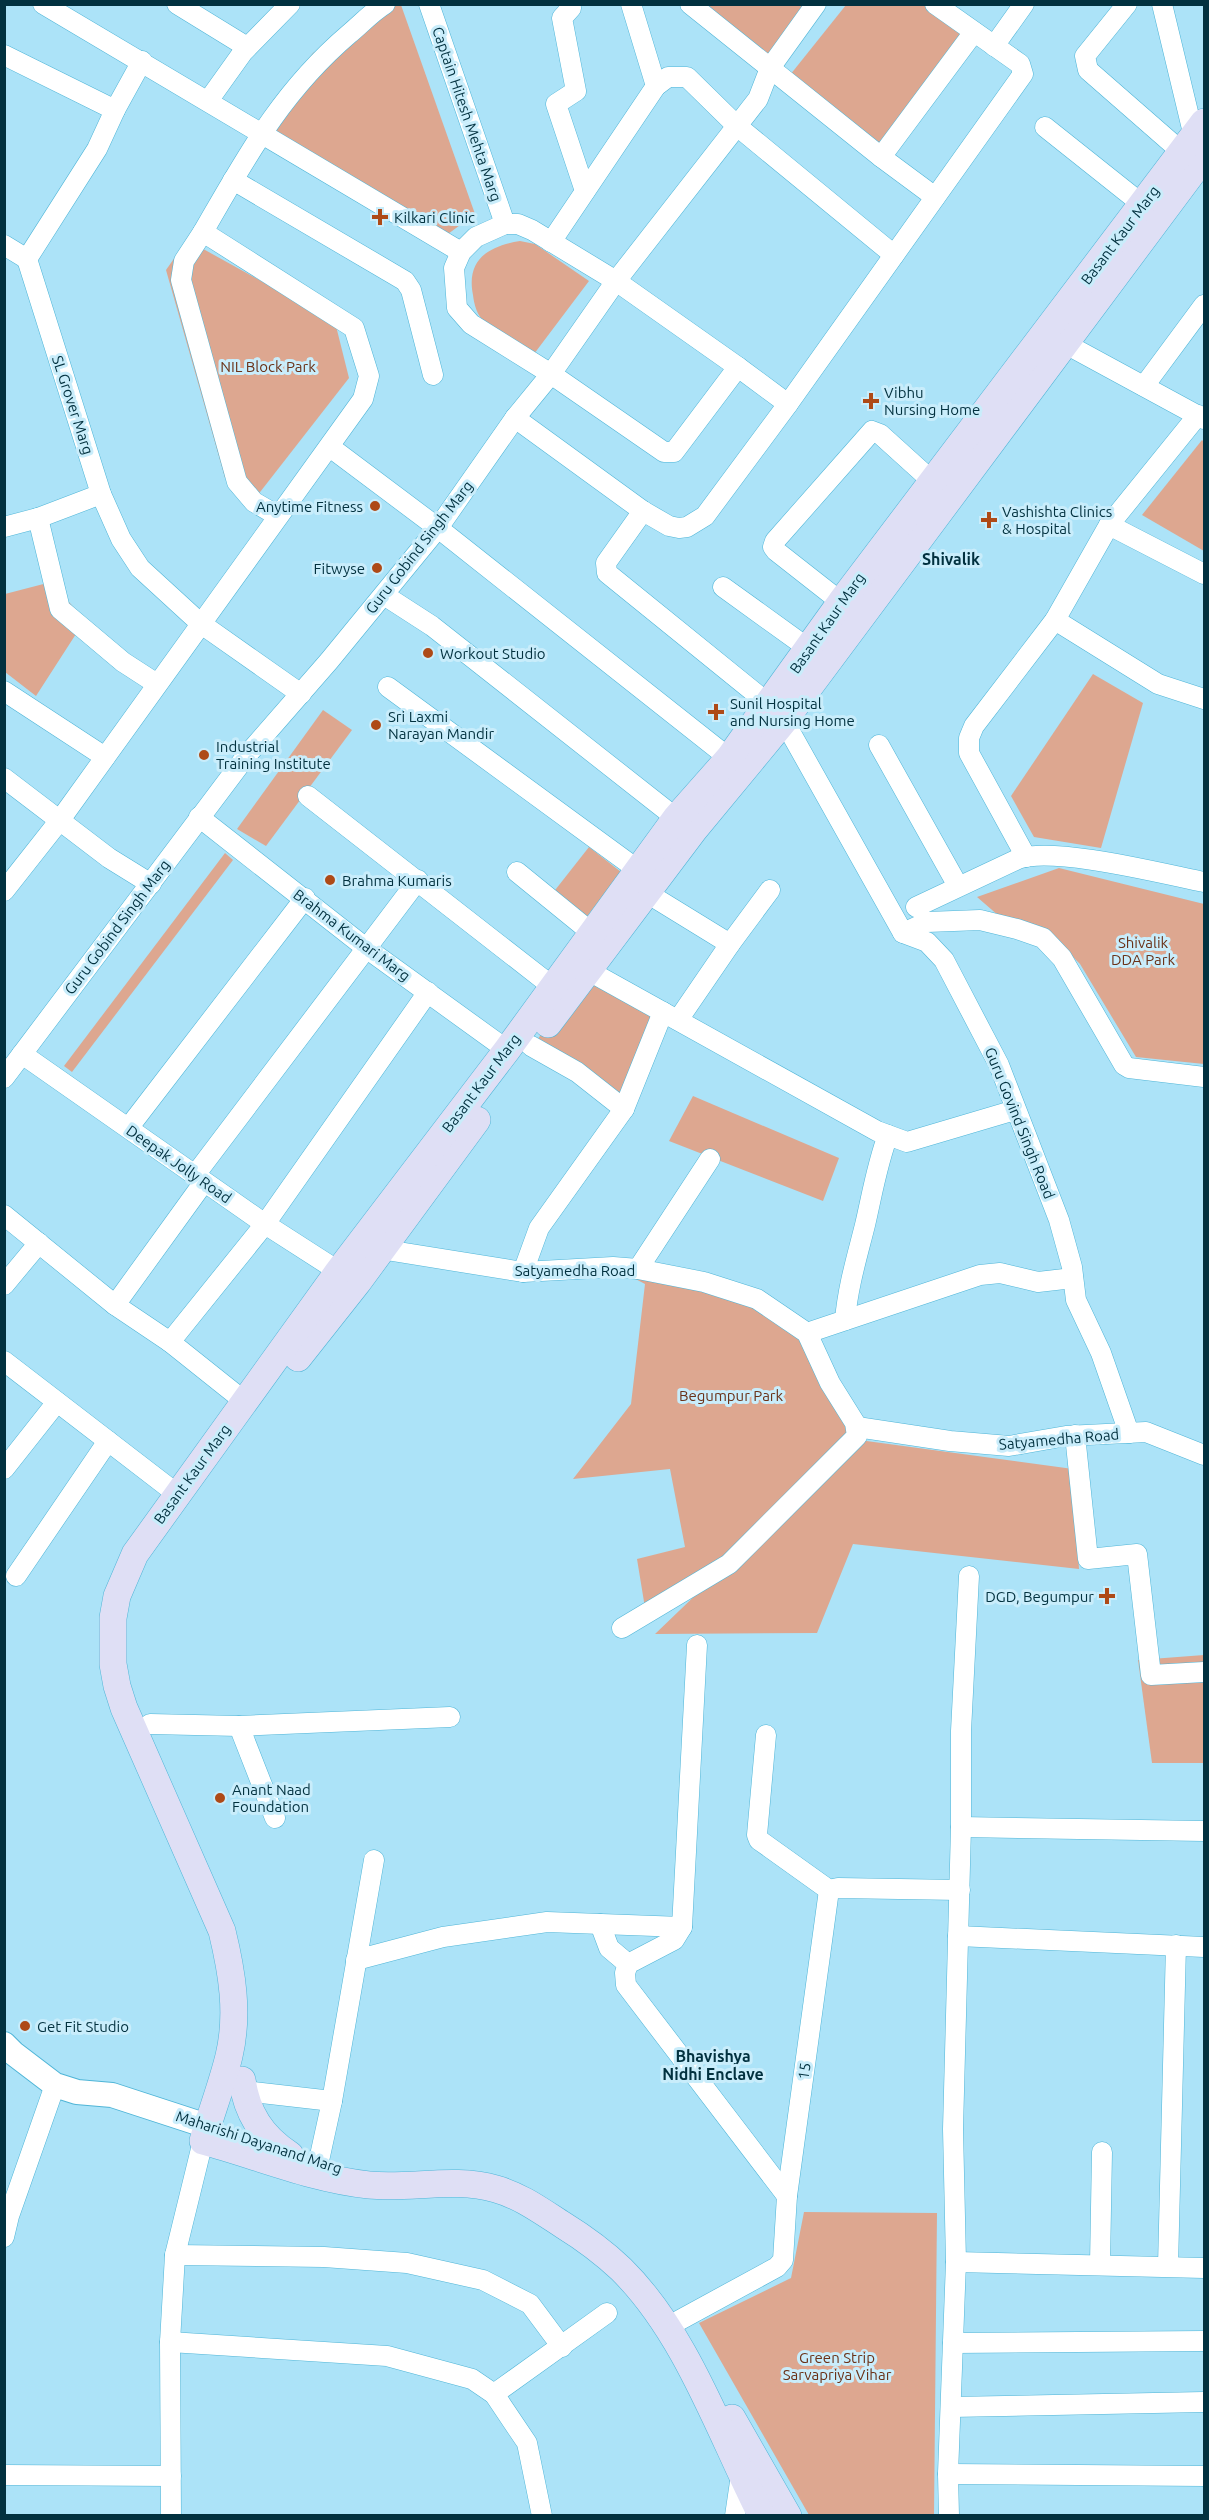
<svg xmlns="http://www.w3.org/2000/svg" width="1209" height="2520" font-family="Ubuntu,sans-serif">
  <rect width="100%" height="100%" fill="#ace3f8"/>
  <!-- green -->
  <g fill="#dda790">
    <path d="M384,5H401L475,214L448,234L257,126L313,53Z"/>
    <path d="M682,5H816L770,68Z"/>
    <path d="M846,5H924L964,36L878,144L790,75Z"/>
    <path d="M187,240L335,322L349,378L257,496L225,478L166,270Z"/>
    <path d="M520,241L535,244L589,281L534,354C518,343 498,333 483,320C477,315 474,304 473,295C466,260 488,246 520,241Z"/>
    <path d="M1202,440L1204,442V551L1142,515Z"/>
    <path d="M55,581L61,593L85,620L36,696L5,672V594Z"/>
    <path d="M1093,674L1143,703L1101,848L1034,837L1011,796Z"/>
    <path d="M323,710L352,730L266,846L237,829Z"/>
    <path d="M589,847L621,872L585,919L552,894Z"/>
    <path d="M225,853L233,860L72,1072L64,1066Z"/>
    <path d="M1059,868L1204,904V1064L1136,1057L1080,964L1049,933L999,916L977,897Z"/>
    <path d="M589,971L663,1012L624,1109L537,1040Z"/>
    <path d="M693,1096L839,1158L823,1201L669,1141Z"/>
    <path d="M613,1267L638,1269L787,1318L859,1440L1073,1469L1079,1569L853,1544L817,1633L655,1634L705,1586L647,1620L637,1559L685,1547L670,1469L573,1479L631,1404L645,1284Z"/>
    <path d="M1204,1655V1763H1152L1138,1660Z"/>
    <path d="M804,2212L937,2213L934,2515H809L699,2323L791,2278Z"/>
  </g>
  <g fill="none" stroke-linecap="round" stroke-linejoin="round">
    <!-- minor casing -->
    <g stroke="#4fb5d7" stroke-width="21">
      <g id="minor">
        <path d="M43,4L461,252"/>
        <path d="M177,4L247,47"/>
        <path d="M429,4L505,224"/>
        <path d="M570,4L571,8L562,18L576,91L556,104L585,191"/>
        <path d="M631,4L656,86"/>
        <path d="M690,4L881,157L974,32"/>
        <path d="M1127,4L1085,56L1088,70L1191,160"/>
        <path d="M1162,4L1194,137L1198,144"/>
        <path d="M994,46L1024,4"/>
        <path d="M4,55L115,110"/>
        <path d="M142,61L115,110L97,149L27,259L101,494L121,539L140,568L200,623L301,694"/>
        <path d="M208,101L243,52L290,4"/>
        <path d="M1045,127L1143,205"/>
        <path d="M881,157L935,197"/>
        <path d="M233,180L405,281L411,290L433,375"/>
        <path d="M505,224H518L532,230L616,281L738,367L674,452H664L551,374L471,324L457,308L454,268L461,252L476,237Z"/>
        <path d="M203,232L184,261L181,280L237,482L254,502L278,516"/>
        <path d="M551,242L656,86L668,77H687L737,126L894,255"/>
        <path d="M4,245L27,259"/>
        <path d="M1064,343L1204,419"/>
        <path d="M1144,386L1204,305"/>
        <path d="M788,404L1023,74L1020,64L935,4"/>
        <path d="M515,418L643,511L669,526L679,528L687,527L705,516L788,404L738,367"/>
        <path d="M330,447L438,528L729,758"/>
        <path d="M643,511L606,563L607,573L770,705L784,721L903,933L927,942L944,960L999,1065L1059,1220L1072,1267L1076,1300L1101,1353L1129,1433"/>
        <path d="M38,518L60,609L123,662L157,684"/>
        <path d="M1109,525L1204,574"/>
        <path d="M4,527L38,518L101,494"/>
        <path d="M723,587L809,649"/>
        <path d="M384,595L432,626L676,818"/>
        <path d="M841,602L776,551L773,547L775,541L872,431L880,434L932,481"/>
        <path d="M1055,620L1158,684L1204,699"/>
        <path d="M388,687L638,870"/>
        <path d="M4,691L105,757"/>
        <path d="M879,745L958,886"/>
        <path d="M4,778L109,858L151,884"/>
        <path d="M308,796L553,987"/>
        <path d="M199,817L366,948L507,1050"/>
        <path d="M1026,857L969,753V738L974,726L1055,620L1109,525L1198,415"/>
        <path d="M517,872L592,933"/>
        <path d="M4,891L60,820L363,399L369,376L354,328L203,232C247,156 281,92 349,34C361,24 372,12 385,4"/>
        <path d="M647,893L730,944"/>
        <path d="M916,907L1018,859C1053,846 1164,874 1204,882"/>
        <path d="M903,933L927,922L980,920L1017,929L1043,938L1062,958L1124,1065L1129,1068L1204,1077"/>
        <path d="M589,971L877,1131L907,1142L1015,1110"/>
        <path d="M678,1020L730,944L770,890"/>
        <path d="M531,1046L577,1072L624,1109"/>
        <path d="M22,1054L265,1224L349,1278"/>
        <path d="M4,1078L247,755L329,661L438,528L515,418L551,374L616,281L758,99L770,68L816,4"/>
        <path d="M129,1127L305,898"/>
        <path d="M195,1175L418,880"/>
        <path d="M4,1215L115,1305L170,1342L244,1401"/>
        <path d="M372,1243L380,1249L523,1272L613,1267L638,1269L704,1282L757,1299L807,1333L830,1383L855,1423L857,1436L729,1564L622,1628"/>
        <path d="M638,1269L710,1159"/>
        <path d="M523,1272L539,1228L624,1109L663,1012"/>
        <path d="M4,1285L39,1243"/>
        <path d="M115,1305L204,1182"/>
        <path d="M845,1320C848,1286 857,1257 865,1225C872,1195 877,1164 888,1135"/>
        <path d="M807,1333L980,1275L1000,1273L1038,1282L1073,1278"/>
        <path d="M170,1342L265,1224L428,992"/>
        <path d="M4,1361L177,1494"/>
        <path d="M857,1427L950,1441L1009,1446L1066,1436L1146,1432L1204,1455"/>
        <path d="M1075,1435L1088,1559L1137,1554L1151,1675L1204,1672"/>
        <path d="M4,1469L57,1402"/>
        <path d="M16,1576L108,1441"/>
        <path d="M697,1645L682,1927L674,1940L628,1964L625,1973L626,1985L787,2196"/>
        <path d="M150,1724L239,1726L450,1717"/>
        <path d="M239,1726L275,1818"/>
        <path d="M766,1735L757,1835L759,1840L829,1890"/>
        <path d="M961,1827L1204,1831"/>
        <path d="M600,1924L609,1948L628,1964"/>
        <path d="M958,1936L1204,1947"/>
        <path d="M356,1960L443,1937L547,1922L682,1927"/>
        <path d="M244,2091L332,2101"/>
        <path d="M318,2165L332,2101L374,1860"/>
        <path d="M4,2237L9,2216L55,2085"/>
        <path d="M175,2255L324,2257L407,2263L483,2280L530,2304L562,2347"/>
        <path d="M956,2262L1204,2268"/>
        <path d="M1100,2264L1102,2152"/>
        <path d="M1168,2266L1176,1945"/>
        <path d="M678,2321L777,2267L783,2260L787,2196L829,1890L838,1888L960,1890"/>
        <path d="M170,2342L387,2356L472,2379L494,2394L527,2443L542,2516"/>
        <path d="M953,2343L1204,2341"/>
        <path d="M494,2394L607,2313"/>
        <path d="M951,2407L1204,2402"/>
        <path d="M948,2474L1204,2476"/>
        <path d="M4,2475L171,2476"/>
        <path d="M171,2516L170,2342L175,2255L203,2141"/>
        <path d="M735,2516L741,2475"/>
        <path d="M949,2516L948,2474L956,2262L953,2129L961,1827V1731L969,1576"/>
      </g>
    </g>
    <!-- tertiary casing -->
    <g stroke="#4fb5d7" stroke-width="26">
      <path id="tertiary" d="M4,2044L13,2053L55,2085L77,2092L112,2095L207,2126"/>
    </g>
    <!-- secondary casing -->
    <g stroke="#4fb5d7" stroke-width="28">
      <g id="secondary">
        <path d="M548,1024L694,830L784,721L1204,157"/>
        <path d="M298,1358L358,1282L477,1120"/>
        <path d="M242,2080C247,2113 261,2136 290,2155"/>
        <path d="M732,2418L788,2516"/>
        <path d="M762,2516C720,2434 687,2334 621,2269C603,2252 584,2238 563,2225C541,2211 521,2196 496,2189C454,2177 412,2189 369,2185C312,2179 258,2156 203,2141C211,2113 222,2085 229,2056C239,2014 232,1972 222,1931L124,1708L117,1686L113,1664V1618L117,1596L135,1554L338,1272L507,1050L676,818L729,758L841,602L1204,122"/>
      </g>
    </g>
    <!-- minor -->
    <use href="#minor" stroke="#fff" stroke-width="20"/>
    <!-- tertiary -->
    <use href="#tertiary" stroke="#fff" stroke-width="24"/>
    <!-- secondary -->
    <use href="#secondary" stroke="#dfdff5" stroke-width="27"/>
  </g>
  <!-- markers -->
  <g fill="#ae4a17" stroke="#c9edfb" stroke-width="2">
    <path d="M377 208h6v6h6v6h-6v6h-6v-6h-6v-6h6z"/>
    <path d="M868 392h6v6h6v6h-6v6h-6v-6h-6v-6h6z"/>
    <circle cx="375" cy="506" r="6"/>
    <path d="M986 511h6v6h6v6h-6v6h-6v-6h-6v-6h6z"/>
    <circle cx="377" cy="568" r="6"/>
    <circle cx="428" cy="653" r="6"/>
    <path d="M713 703h6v6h6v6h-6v6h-6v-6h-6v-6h6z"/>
    <circle cx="376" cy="725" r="6"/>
    <circle cx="204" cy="755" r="6"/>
    <circle cx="330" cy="880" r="6"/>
    <path d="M1104 1587h6v6h6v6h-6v6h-6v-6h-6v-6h6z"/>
    <circle cx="220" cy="1798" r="6"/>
    <circle cx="25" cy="2026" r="6"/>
  </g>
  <g text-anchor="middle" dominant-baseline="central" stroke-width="6" stroke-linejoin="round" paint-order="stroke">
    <!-- street labels -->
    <g font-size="15" fill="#02313f" stroke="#c9edfb">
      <text transform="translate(467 114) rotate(71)">Captain Hitesh Mehta Marg</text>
      <text transform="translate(1120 235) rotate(-53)">Basant Kaur Marg</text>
      <text transform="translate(73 405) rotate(72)">SL Grover Marg</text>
      <text transform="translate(419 547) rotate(-52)">Guru Gobind Singh Marg</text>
      <text transform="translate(827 623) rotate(-55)">Basant Kaur Marg</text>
      <text transform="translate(117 927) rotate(-53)">Guru Gobind Singh Marg</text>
      <text transform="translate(352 935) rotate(37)">Brahma Kumari Marg</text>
      <text transform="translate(481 1083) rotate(-53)">Basant Kaur Marg</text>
      <text transform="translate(1020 1123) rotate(68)">Guru Govind Singh Road</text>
      <text transform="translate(179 1164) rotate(35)">Deepak Jolly Road</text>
      <text x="575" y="1270">Satyamedha Road</text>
      <text transform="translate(1059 1439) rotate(-5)">Satyamedha Road</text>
      <text transform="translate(192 1474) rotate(-54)">Basant Kaur Marg</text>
      <text transform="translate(804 2071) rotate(-82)">15</text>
      <text transform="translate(259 2142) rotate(18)">Maharishi Dayanand Marg</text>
    </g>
    <!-- poi labels -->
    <g font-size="15" fill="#02313f" stroke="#c9edfb" text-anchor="start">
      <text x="394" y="217">Kilkari Clinic</text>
      <text x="884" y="392">Vibhu<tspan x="884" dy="17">Nursing Home</tspan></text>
      <text x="363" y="506" text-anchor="end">Anytime Fitness</text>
      <text x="1002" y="511">Vashishta Clinics<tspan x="1002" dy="17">&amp; Hospital</tspan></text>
      <text x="365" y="568" text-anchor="end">Fitwyse</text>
      <text x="440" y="653">Workout Studio</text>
      <text x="730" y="703">Sunil Hospital<tspan x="730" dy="17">and Nursing Home</tspan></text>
      <text x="388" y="716">Sri Laxmi<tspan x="388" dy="17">Narayan Mandir</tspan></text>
      <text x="216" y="746">Industrial<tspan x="216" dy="17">Training Institute</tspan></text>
      <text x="342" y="880">Brahma Kumaris</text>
      <text x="1094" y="1596" text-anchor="end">DGD, Begumpur</text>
      <text x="232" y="1789">Anant Naad<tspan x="232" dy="17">Foundation</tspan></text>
      <text x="37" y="2026">Get Fit Studio</text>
    </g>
    <!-- park labels -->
    <g font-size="15" fill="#6a3117" stroke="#c9edfb">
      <text x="268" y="366">NIL Block Park</text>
      <text x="1143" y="942">Shivalik<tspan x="1143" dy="17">DDA Park</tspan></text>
      <text x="731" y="1395">Begumpur Park</text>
      <text x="837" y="2357">Green Strip<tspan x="837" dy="17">Sarvapriya Vihar</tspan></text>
    </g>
    <!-- neighbourhood labels -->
    <g font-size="16" font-weight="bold" fill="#02313f" stroke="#c9edfb">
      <text x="951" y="559">Shivalik</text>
      <text x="713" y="2056">Bhavishya<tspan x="713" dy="18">Nidhi Enclave</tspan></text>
    </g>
  </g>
  <!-- border -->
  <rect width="1209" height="2520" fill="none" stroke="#02313f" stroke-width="12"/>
</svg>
